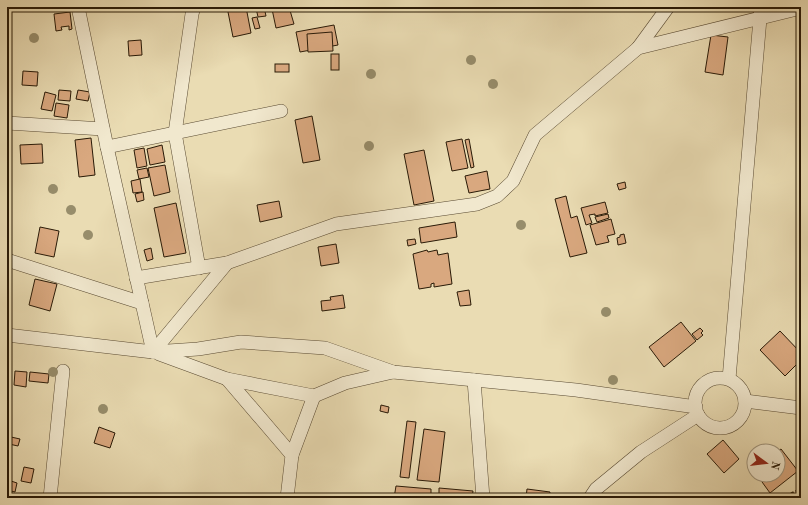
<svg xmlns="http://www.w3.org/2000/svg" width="808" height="505" font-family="'Old Standard TT',serif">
  <rect width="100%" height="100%" fill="#eadcb3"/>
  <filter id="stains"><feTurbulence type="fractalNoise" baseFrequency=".005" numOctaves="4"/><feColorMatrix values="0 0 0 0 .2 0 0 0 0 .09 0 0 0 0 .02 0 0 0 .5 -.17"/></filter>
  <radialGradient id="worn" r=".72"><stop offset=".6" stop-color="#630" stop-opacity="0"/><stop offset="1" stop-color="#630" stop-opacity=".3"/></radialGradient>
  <!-- building -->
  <g fill="#d9a87f" stroke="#291a07">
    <path d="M227,7H246L251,33L233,37Z"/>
    <path d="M264,7L266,16L258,17L256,8Z"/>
    <path d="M284,7H289L294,24L276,28L272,9Z"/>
    <path d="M70,12L72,29L69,30V26L61,27L62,30L56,31L54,14Z"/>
    <path d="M257,17L260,28L255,29L252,18Z"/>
    <path d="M334,25L338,45L300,52L296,32Z"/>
    <path d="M332,32L333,51L308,52L307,34Z"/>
    <path d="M711,35L728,37L723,75L705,72Z"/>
    <path d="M141,40L142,55L129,56L128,41Z"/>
    <rect x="331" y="54" width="8" height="16"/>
    <rect x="275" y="64" width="14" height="8"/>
    <path d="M23,71L38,72L37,86L22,85Z"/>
    <path d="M59,90L71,91L70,101L58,100Z"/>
    <path d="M78,90L90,92L88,101L76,99Z"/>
    <path d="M45,92L56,95L52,111L41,109Z"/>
    <path d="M56,103L69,105L67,118L54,116Z"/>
    <path d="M312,116L320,160L303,163L295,120Z"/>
    <path d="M91,138L95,175L79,177L75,140Z"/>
    <path d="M462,139L468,168L452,171L446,142Z"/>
    <path d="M469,139L474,167L471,168L465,140Z"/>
    <path d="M42,144L43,163L21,164L20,145Z"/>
    <path d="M162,145L165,162L150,165L147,149Z"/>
    <path d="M144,148L147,166L137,168L134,150Z"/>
    <path d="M424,150L434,201L414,205L404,154Z"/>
    <path d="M165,165L170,192L154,196L148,168Z"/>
    <path d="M147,168L149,177L139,179L137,170Z"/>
    <path d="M487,171L490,189L469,193L465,176Z"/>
    <path d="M140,179L142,192L133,193L131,181Z"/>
    <path d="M625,182L626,188L619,190L617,184Z"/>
    <path d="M143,192L144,200L137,202L135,194Z"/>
    <path d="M566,196L571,218L577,216L587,253L570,257L555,199Z"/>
    <path d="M279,201L282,217L260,222L257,205Z"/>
    <path d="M605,202L608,213L595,216V214L589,215L592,223L586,225L581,208Z"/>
    <path d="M176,203L186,253L164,257L154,208Z"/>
    <path d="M608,214L609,218L597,222L595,217Z"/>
    <path d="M611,219L615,234L607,236L609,242L596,245L590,225Z"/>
    <path d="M455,222L457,237L421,243L419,228Z"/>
    <path d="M40,227L59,231L54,257L35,253Z"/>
    <path d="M624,234L626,243L618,245L617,238L620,237V235Z"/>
    <path d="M415,239L416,244L408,246L407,240Z"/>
    <path d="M336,244L339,263L321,266L318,247Z"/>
    <path d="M151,248L153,259L147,261L144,250Z"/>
    <path d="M427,250L428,252L437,250L438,255L448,253L452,284L434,287V283L431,284V287L419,289L413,254Z"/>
    <path d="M35,279L57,284L50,311L29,305Z"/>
    <path d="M469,290L471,305L460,306L457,292Z"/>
    <path d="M343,295L345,308L322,311L321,301L331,300L330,297Z"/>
    <path d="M681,322L696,341L664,367L649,347Z"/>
    <path d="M700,328L703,331L701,333L703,335L697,340L692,334Z"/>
    <path d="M780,331L801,353V360L785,376L760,350Z"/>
    <path d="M15,371L27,372L26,387L14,385Z"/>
    <path d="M30,372L49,374L48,383L29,381Z"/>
    <path d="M381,405L389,407L388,413L380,411Z"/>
    <path d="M407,421L416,422L409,478L400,477Z"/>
    <path d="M99,427L115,433L110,448L94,443Z"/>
    <path d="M424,429L445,432L439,482L417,480Z"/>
    <path d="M11,437L20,439L18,446L9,444Z"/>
    <path d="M723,440L739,459L724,473L707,454Z"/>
    <path d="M781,449L798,471L770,493L757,475H778V451Z"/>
    <path d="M24,467L34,469L31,483L21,481Z"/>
    <path d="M8,480L17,483L15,492L7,490Z"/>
    <path d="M396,486L431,489V498H394Z"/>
    <path d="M439,488L473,491L472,498H439Z"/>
    <path d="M527,489L550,492L549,498H526Z"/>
  </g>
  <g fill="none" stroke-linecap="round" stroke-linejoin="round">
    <!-- minor casing -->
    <g stroke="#594a32" stroke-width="14">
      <g id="minor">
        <path d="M78,7L107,147L153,352"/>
        <path d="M194,7L192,14L175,133L199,268"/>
        <path d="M638,48L668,7"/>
        <path d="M7,123L103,129"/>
        <path d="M107,147L281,111"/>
        <path d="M7,260L142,303"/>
        <path d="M136,278L227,263"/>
        <path d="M7,335L153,352L198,349L241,342L325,348L393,372L576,390L696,407"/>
        <path d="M153,352L227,263L336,224L477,204L497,196L513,181L535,135L638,48L801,8"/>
        <path d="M159,354L227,379L314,396L345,383L393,372"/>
        <circle cx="720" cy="403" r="25"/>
        <path d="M227,379L292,455L287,498"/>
        <path d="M729,379L761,7"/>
        <path d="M474,380L483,498"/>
        <path d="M745,401L801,408"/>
        <path d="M292,455L314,396"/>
        <path d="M50,498L63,371"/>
        <path d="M590,498L596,489L641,452L698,415"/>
      </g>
    </g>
    <!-- path -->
    <path stroke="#291a07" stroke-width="2.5" stroke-dasharray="3 2" stroke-linecap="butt" d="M782,498L801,489"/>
    <!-- minor -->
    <use href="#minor" stroke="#f1e8ce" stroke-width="13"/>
  </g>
  <!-- trees -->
  <g fill="#978d6b">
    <circle cx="34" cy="38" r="5"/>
    <circle cx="471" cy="60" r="5"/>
    <circle cx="371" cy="74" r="5"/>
    <circle cx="493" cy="84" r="5"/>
    <circle cx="369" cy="146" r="5"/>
    <circle cx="53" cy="189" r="5"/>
    <circle cx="71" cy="210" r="5"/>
    <circle cx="521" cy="225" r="5"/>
    <circle cx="88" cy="235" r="5"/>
    <circle cx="606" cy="312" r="5"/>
    <circle cx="53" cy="372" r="5"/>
    <circle cx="613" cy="380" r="5"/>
    <circle cx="103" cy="409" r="5"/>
  </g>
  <!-- margin -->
  <rect width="808" height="505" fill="none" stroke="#eadcb3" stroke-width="24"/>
  <rect x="8" y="8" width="792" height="489" fill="none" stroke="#291a07" stroke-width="2"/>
  <rect x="12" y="12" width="784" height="481" fill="none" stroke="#291a07"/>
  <!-- north arrow -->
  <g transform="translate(766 463) rotate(105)"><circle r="19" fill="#f1e8ce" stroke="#a1967e"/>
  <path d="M0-3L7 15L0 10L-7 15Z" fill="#8f2418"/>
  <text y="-6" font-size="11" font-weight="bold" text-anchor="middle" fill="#291a07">N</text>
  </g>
  <rect width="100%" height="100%" filter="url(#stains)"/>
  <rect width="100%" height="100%" fill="url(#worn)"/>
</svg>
